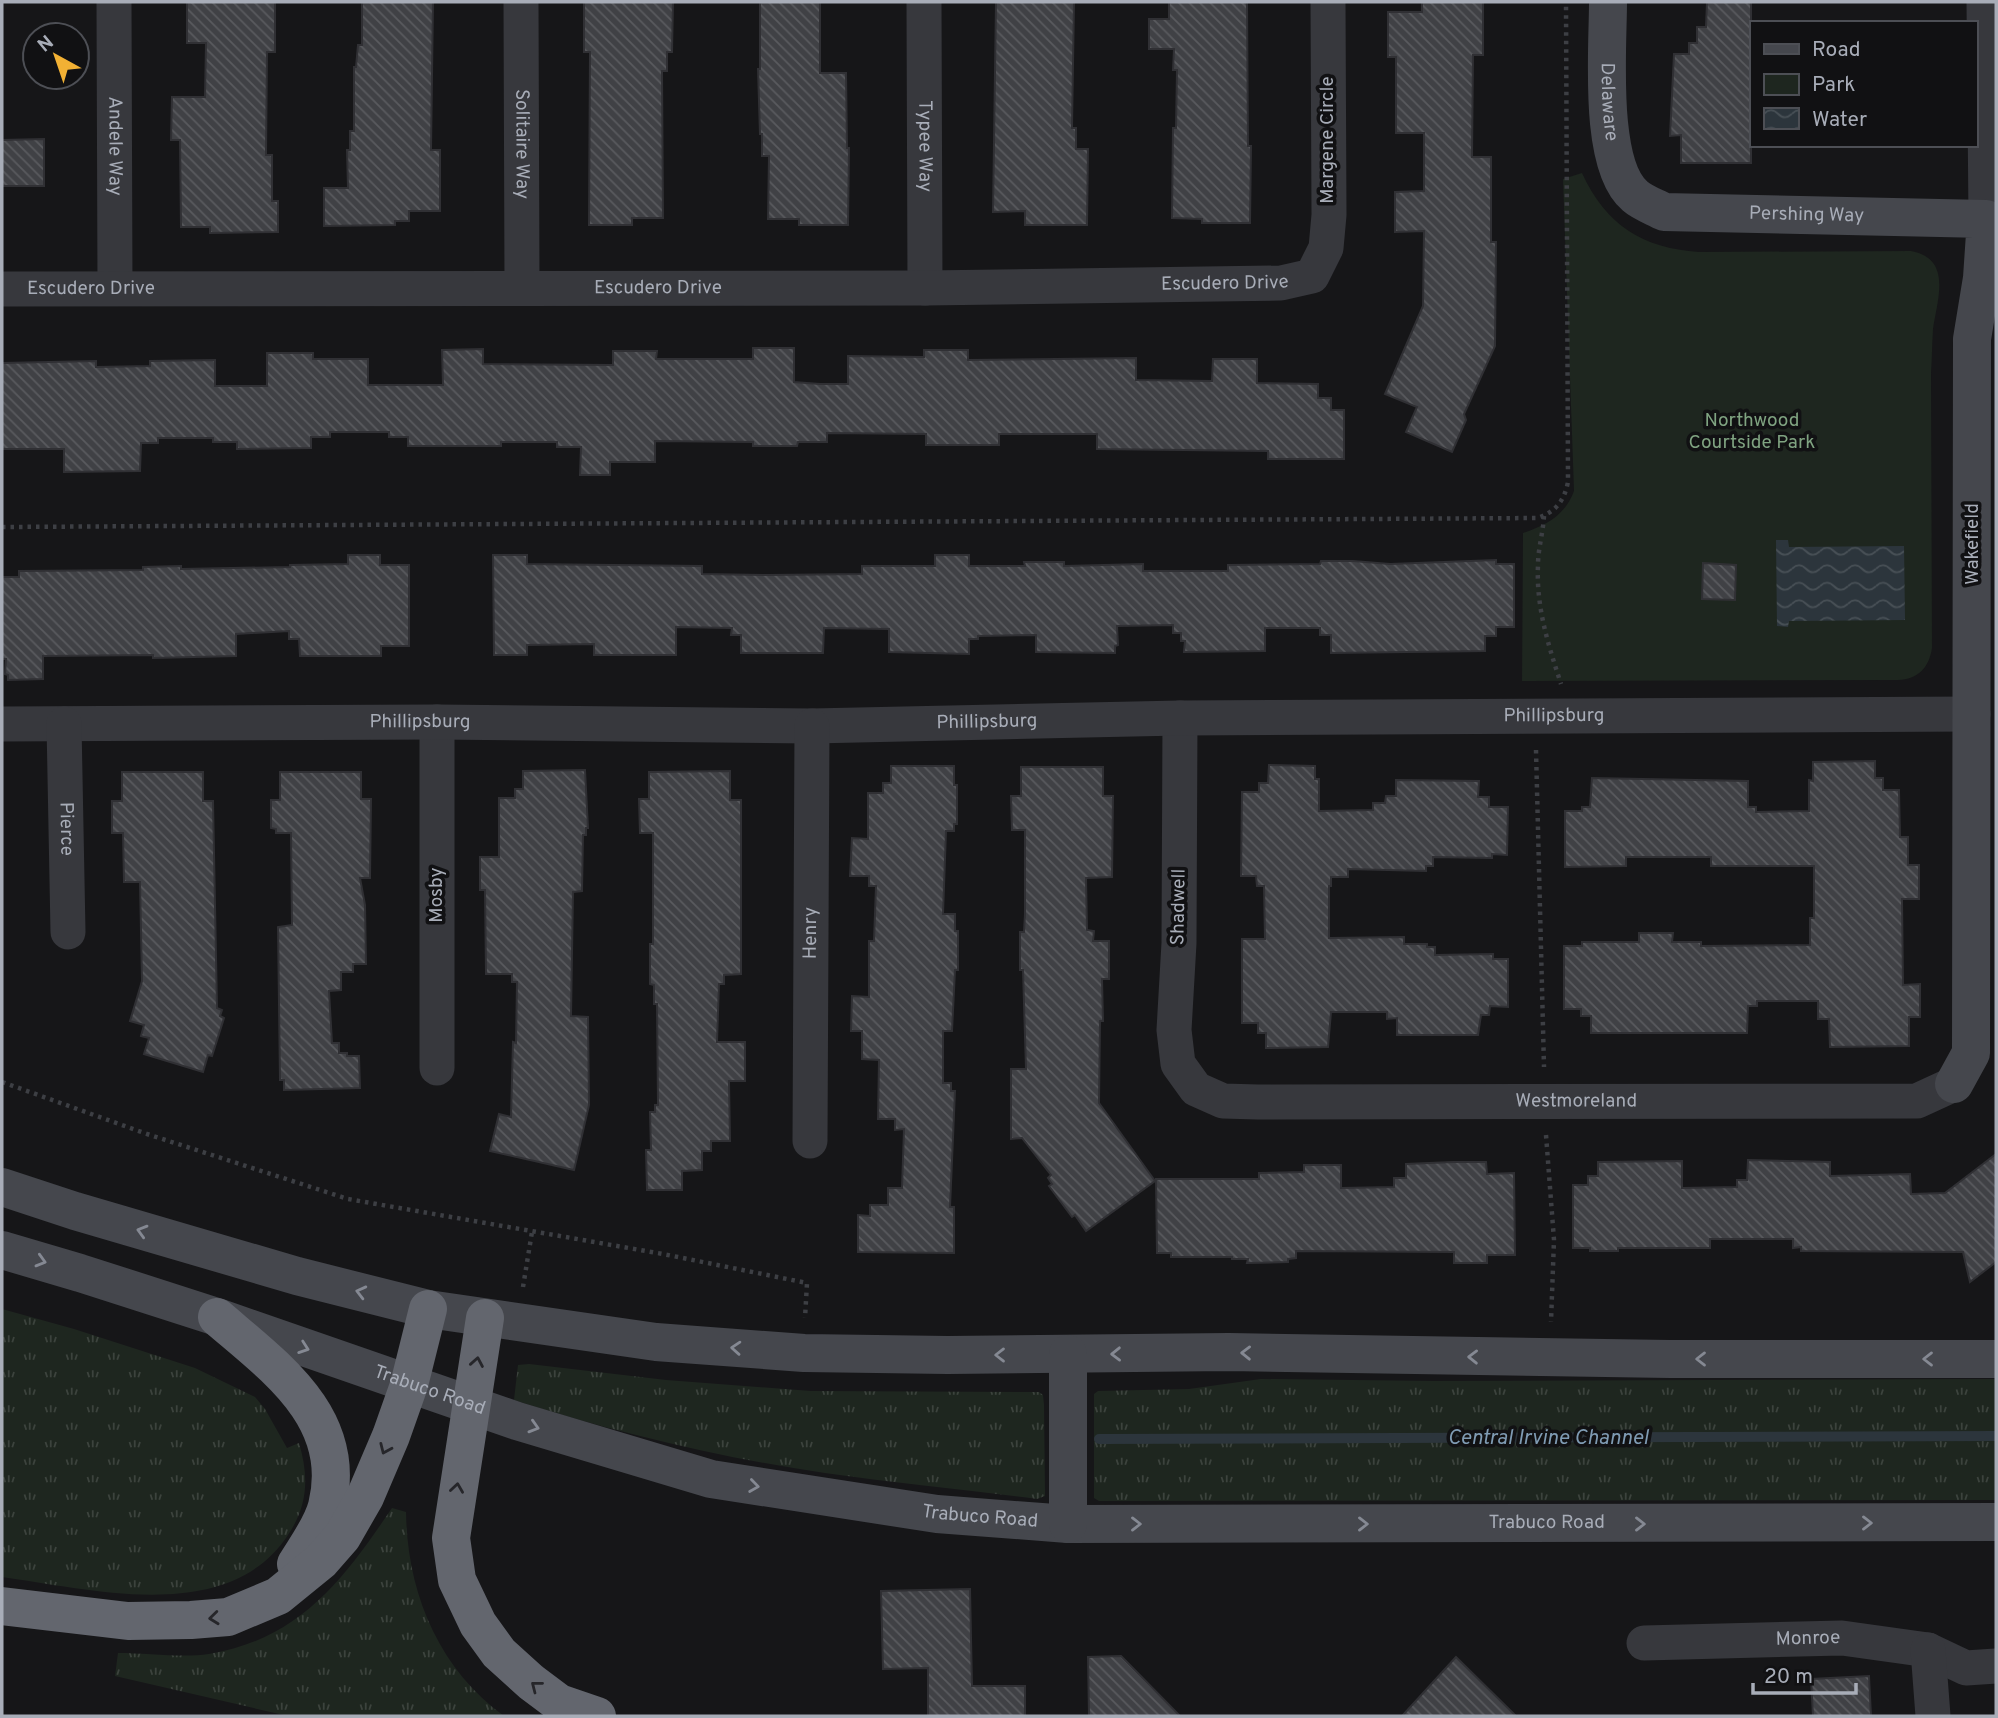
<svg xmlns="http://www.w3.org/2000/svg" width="1998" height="1718" font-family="Overpass,sans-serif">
  <defs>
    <pattern id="grass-tufts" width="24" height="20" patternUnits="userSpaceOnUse" patternTransform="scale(1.75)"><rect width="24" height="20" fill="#1e261f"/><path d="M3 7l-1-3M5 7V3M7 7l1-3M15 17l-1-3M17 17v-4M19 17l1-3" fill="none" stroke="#3c433d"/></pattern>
    <pattern id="water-waves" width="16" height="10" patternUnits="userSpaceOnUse" patternTransform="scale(1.75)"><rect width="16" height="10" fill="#2c353c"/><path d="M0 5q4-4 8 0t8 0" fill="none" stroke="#485056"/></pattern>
    <pattern id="building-back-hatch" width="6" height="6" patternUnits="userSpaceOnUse" patternTransform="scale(1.75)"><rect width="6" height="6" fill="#404145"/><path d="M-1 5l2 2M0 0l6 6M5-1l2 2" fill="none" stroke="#595a5e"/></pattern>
  </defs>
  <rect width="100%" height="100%" fill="#161618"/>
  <!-- grass -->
  <g fill="url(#grass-tufts)">
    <path d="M2,1309L74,1329L195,1368L255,1397L265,1409L287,1448L299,1443C309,1477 308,1505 288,1535C228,1626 91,1589 2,1577Z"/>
    <path d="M529,1364L666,1380L811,1391L1039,1392L1043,1395L1044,1405L1045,1496L1037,1499C967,1490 896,1483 825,1473C722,1458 613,1432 514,1400L518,1365Z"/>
    <path d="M1261,1379L1433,1381L1996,1379V1500L1099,1501L1094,1498V1394L1098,1391L1189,1389Z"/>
    <path d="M392,1508L406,1512C407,1592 438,1668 504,1716H288L115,1676L118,1653C145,1653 184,1658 209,1654C300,1639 344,1579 392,1508Z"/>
  </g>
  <!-- park -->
  <path fill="#1e261f" d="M1582,173C1606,225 1642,248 1699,252L1911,251C1953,259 1937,300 1933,329C1932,344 1932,359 1931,373L1932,648C1929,668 1918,679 1898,680L1522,681L1523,533C1547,525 1565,515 1574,491L1563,179Z"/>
  <!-- water -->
  <path fill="url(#water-waves)" d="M1776,540H1788L1789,547L1904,546L1905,620L1789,621L1788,627L1777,626Z"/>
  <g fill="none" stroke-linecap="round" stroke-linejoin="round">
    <!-- stream -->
    <path stroke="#2c353c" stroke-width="10" d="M1099,1439L1996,1436"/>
  </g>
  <!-- building -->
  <g fill="url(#building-back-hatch)" stroke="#303034" stroke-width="2">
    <path d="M187,2H275V52H267L266,155H272V201H278V232L210,233V227H181L180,140H171L172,97H205L206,43H187Z"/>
    <path d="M362,2H433L431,150H440V211H409V221H395V225L324,226V188H348L347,150H350V131H354V67H356L358,45H362Z"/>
    <path d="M584,2H673L672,52H667V71H662L663,218H632V225H589L590,52H584Z"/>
    <path d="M760,2H820V73H846L847,148H849L848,225H799V219H768L769,156H762V134H760L758,69H760Z"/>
    <path d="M996,2H1074L1072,128H1076V149H1088L1087,225H1025V211L993,212Z"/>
    <path d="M1169,2H1247L1248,146H1251L1250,223H1202V219L1172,218L1173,128H1176L1177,70H1173L1174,49H1149V19H1169Z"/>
    <path d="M1422,2H1483V55H1473L1472,157H1491V242H1496L1495,346L1464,414L1466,420L1452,452L1406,432L1417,407L1385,394L1423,306L1424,231L1395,232V192L1424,191V133H1396V57H1388V12H1422Z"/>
    <path d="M1707,2H1751V163H1681V135L1670,136L1674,54H1689V43H1697V27H1706Z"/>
    <path d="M44,139V186H2V140Z"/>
    <path d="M753,348H794V382L820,384H848V356L924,357V350H968V360L1136,358V380L1212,381L1213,359H1257V383L1318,384V398H1331V410H1344V459H1268V451L1097,449V434H999V445H926V434L827,433V442H798L797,446H753V442L655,441V462H610V475H580L581,447H557V442H501V446H408V437H389V432H330V437H311V448L237,449V442H213V438H158V443H141L140,471L64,472V449H2V363L96,361V367L150,366V361L215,360V386H267V353H313V359H368V385H443L442,350L483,349V364L613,365V351H657L656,359H753Z"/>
    <path d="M348,555H380V565H409V646H381V656H300L299,639H289V631L236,634V656L153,658V655L43,656V679L8,680V675L5,674L6,659H2V577H19V571L143,570V567L181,566V569L290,567V565L348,564Z"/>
    <path d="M493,555H527V564L702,566V574L768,575L862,574V566H935V555H969V566H1025L1024,562H1064V566L1143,564V571H1228V565L1320,564L1321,561H1353L1390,564L1496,560V564H1514V627H1496V636H1485V651L1331,653V635H1320V628H1265V651L1184,652L1185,641H1181V633H1173V625L1117,626L1118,645L1115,646V653L1036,652V635L978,636V639H969V654L889,652V629L824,628L823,653H741V635H731L732,628L676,627V655H594V644L527,645V655H494Z"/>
    <path d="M1703,563L1736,565L1735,600L1702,599Z"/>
    <path d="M1875,761V778H1883V790H1899L1900,837H1908V865H1919V899H1902L1903,985L1920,984V1017H1909V1046L1830,1047L1829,1019H1818V1001H1757V1006H1748L1747,1033H1591V1016H1581V1009H1564V946H1582V942H1639V933H1673L1672,942H1701V946L1810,945V918H1814V866H1711V857H1626V866L1565,867V811H1582V807H1590L1592,778L1748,781V807H1756V812L1809,811V780L1813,781V762Z"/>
    <path d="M1269,765L1315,766V779H1319V811L1373,810V803H1385L1386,796H1396V780L1479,781L1478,797H1489V807H1508L1507,855L1492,854V858L1433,857V866H1426V871L1348,869V877H1331V886H1329V938L1404,937V944H1427V947H1435V955L1493,954V959H1508V1007L1490,1006L1489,1015H1481L1478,1035H1397V1018L1387,1019V1012H1331L1328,1047L1266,1048V1033H1258V1023H1242V939H1265L1264,886H1257L1256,876H1241L1242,792H1259V783H1268Z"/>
    <path d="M891,766H954V785H957V824H954V831H946L943,914H955V931H958V970H955L952,1031H943V1083H951V1091H955L950,1207H954V1253L858,1252V1215L870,1216V1205H888V1188H902L904,1129L895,1130V1119H878L879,1060L862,1059V1031H851L852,996L869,997V941H874L876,886H869V876H850L852,838L868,839V793H883V783H891Z"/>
    <path d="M1021,767H1103V796H1113L1112,877L1086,878L1087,930L1094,931L1093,941H1109V979H1102L1103,1021H1100L1099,1103L1155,1181L1086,1231L1075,1215L1072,1217L1049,1186L1052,1184L1048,1178L1051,1175L1022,1138L1011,1139V1069H1026L1023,970H1020V932H1024L1025,914V830H1012L1011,796H1021Z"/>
    <path d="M585,770L588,828H586V835H583L582,891L573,892L571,1016L588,1017L589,1105L574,1170L490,1151L499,1114L511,1117L513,1042L516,1043L517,982H512V974H486L485,890H480V857H499V798H515V789H523V771Z"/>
    <path d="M730,771V800H741V974L724,975V984H719L717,1042H745V1081H729L730,1141H711V1151H702V1170L682,1171V1190H647L646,1150H651L650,1112H655V1105H658L657,1004H654V985L650,984V944H653V833H640L639,799H649V772Z"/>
    <path d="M122,772H203V801H213L217,1008L222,1010L220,1016L224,1018L212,1056L208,1055L203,1072L144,1054L149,1038L141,1036L144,1025L130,1021L142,981L140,882H124L123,833H112V801H122Z"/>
    <path d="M280,772H361V799H371L370,878H360L365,905L366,964H353V972H341V990L329,991L332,1043H339V1053H347V1056H359L360,1088L284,1090V1080H280L278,927L292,925L291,833H276V829L271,828V800H280Z"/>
    <path d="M1996,1154V1262L1970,1282L1963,1252L1801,1251V1247L1793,1248V1239H1710V1248H1618V1251H1590V1248H1573V1185H1588V1176H1598V1162L1682,1161V1188L1737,1187V1180H1747L1748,1160L1830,1162V1176L1910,1174L1911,1194L1945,1193Z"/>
    <path d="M1453,1162H1486L1487,1174L1514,1173L1515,1255H1487V1263H1454V1252L1296,1251V1258L1288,1259V1262L1247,1263L1248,1259H1232V1257H1171V1253H1157L1156,1179H1259V1173L1304,1172V1165H1341V1188L1394,1187V1178H1406V1164Z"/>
    <path d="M970,1589L972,1686H1025V1716H928V1668L883,1669L881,1591Z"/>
    <path d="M1121,1656L1180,1716H1089L1088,1657Z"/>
    <path d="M1456,1657L1516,1716H1402Z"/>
    <path d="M1869,1676L1871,1716H1813L1811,1679Z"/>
  </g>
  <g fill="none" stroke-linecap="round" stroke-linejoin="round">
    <!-- path -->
    <g stroke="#3d3f44" stroke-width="4.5" stroke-dasharray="3.5 5" stroke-linecap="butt">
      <path d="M1544,516C1543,533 1538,549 1538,565C1536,607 1548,644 1561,684"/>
      <path d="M2,527L1537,518C1556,512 1564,501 1568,482L1566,2"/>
      <path d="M1536,750L1544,1067"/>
      <path d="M2,1082L147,1134L348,1199L663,1254L807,1283L805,1318"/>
      <path d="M1546,1135L1554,1240L1551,1322"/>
      <path d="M523,1287L532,1232"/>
    </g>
    <!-- street -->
    <g stroke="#37383d" stroke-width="35">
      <path id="s1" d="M114,2L115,288"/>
      <path id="s2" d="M521,2L522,287"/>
      <path id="s3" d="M924,2L925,288"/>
      <path d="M1984,2L1986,219"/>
      <path id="s4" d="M2,289L925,288L1281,283L1312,276L1326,248L1329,215L1328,2"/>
      <path id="s5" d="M1180,718L1179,943L1174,1030L1178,1064L1196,1089L1223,1101L1258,1102L1917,1101L1954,1084"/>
      <path d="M437,722V1068"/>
      <path id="s6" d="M2,724L437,722L812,726L1180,718L1973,714"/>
      <path id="s7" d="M64,724L68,932"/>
      <path id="s8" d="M810,1141L812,726"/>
      <path id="s9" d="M1644,1643L1842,1638L1928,1650L1966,1668L1996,1666"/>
      <path d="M1928,1650L1933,1716"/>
    </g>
    <!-- secondary -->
    <g stroke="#45474d" stroke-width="38">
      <path id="s10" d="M1608,2C1608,49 1598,165 1635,196C1643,203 1655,207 1664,212L1986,219L1982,278L1972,339L1971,1053L1954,1084"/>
      <path d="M2,1187L75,1211L297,1276L428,1309L656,1342L804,1353L948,1355L1229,1352L1670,1359H1996"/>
      <path id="s11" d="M2,1250L80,1273L217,1317L517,1421L711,1479L937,1514L1068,1524L1996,1522"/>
      <path d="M1068,1524V1354"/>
    </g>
    <!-- highway -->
    <g stroke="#63666e" stroke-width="38">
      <path d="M217,1317C275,1367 349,1418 327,1506C322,1526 307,1546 296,1564"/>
      <path d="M485,1318L451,1538L457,1580L478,1624L499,1653L531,1682L559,1703L597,1716"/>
      <path d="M2,1606L128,1621L191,1620L228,1617L278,1596L321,1561L342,1537L365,1497L391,1436L409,1385L428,1309"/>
    </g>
  </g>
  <!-- one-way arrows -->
  <defs><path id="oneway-chevron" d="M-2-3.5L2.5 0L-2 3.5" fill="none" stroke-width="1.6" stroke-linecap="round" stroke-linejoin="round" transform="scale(1.75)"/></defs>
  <g stroke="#858993">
    <use href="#oneway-chevron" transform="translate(142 1231) rotate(-164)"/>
    <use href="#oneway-chevron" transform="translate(41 1261) rotate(16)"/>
    <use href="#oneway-chevron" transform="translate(361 1292) rotate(-166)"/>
    <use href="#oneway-chevron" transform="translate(304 1348) rotate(19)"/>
    <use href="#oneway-chevron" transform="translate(736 1348) rotate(-176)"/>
    <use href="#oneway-chevron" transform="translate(1246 1353) rotate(-179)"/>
    <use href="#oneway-chevron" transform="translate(1116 1354) rotate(179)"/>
    <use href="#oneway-chevron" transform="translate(1000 1355) rotate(180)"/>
    <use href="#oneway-chevron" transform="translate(1473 1357) rotate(-179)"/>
    <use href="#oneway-chevron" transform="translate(1701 1359) rotate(180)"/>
    <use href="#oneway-chevron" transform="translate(1928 1359) rotate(180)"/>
    <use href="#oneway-chevron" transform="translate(534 1427) rotate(17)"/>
    <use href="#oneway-chevron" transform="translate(754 1486) rotate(8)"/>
    <use href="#oneway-chevron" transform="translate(1867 1523)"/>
    <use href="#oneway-chevron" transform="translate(1136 1524)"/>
    <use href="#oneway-chevron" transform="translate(1363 1524)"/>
    <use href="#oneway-chevron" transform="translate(1640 1524)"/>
  </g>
  <g stroke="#26262a">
    <use href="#oneway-chevron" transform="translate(477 1362) rotate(-80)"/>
    <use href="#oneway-chevron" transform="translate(385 1449) rotate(114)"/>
    <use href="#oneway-chevron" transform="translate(457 1488) rotate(-82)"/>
    <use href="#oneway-chevron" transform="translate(214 1618) rotate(174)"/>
    <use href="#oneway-chevron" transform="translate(536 1686) rotate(-142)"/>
  </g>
  <g text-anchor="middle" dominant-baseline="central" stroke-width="7" stroke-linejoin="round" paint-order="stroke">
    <!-- street labels -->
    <g font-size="19" fill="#a8adb8" stroke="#111113">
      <text stroke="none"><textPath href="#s10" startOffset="100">Delaware</textPath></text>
      <text transform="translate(1328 140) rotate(-90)">Margene Circle</text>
      <text stroke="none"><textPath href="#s1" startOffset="144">Andele Way</textPath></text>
      <text stroke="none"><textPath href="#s2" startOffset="142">Solitaire Way</textPath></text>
      <text stroke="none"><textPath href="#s3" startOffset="144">Typee Way</textPath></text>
      <text stroke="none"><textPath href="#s10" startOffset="376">Pershing Way</textPath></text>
      <text stroke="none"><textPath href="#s4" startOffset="1223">Escudero Drive</textPath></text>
      <text stroke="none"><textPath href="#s4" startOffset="89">Escudero Drive</textPath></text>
      <text stroke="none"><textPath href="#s4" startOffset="656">Escudero Drive</textPath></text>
      <text transform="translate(1973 544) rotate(-90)">Wakefield</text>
      <text stroke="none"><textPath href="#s6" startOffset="1552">Phillipsburg</textPath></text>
      <text stroke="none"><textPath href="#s6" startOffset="985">Phillipsburg</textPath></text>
      <text stroke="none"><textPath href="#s6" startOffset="418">Phillipsburg</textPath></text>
      <text stroke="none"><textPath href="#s7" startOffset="105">Pierce</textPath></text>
      <text transform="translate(437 895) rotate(-90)">Mosby</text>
      <text transform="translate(1179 907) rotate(-89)">Shadwell</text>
      <text stroke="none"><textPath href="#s8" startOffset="208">Henry</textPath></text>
      <text stroke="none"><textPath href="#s5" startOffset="760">Westmoreland</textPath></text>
      <text stroke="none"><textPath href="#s11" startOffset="450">Trabuco Road</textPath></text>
      <text stroke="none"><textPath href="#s11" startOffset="1017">Trabuco Road</textPath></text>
      <text stroke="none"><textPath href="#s11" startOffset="1584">Trabuco Road</textPath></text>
      <text stroke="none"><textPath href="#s9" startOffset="164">Monroe</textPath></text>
    </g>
    <!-- park labels -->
    <g font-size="19" fill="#7fa381" stroke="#111113">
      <text x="1752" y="421">Northwood<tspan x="1752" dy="22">Courtside Park</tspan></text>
    </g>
    <!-- water labels -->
    <g font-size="21" font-style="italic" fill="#7f9bb3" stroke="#111113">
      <text x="1548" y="1438">Central Irvine Channel</text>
    </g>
  </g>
  <!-- border -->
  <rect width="1998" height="1718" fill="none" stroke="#a8adb8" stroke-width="7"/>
  <!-- legend -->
  <rect x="1750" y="21" width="228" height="126" fill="#111113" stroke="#4d4f55" stroke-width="2"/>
  <rect x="1764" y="44" width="35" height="10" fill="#45474d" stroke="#4d4f55" stroke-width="2"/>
  <text x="1812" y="56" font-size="21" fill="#a8adb8">Road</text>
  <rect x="1764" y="74" width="35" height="21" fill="#1e261f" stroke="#4d4f55" stroke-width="2"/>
  <text x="1812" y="91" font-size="21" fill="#a8adb8">Park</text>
  <rect x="1764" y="108" width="35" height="21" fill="url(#water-waves)" stroke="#4d4f55" stroke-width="2"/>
  <text x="1812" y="126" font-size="21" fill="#a8adb8">Water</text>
  <!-- north arrow -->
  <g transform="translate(56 56) rotate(320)"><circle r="33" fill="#111113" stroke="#4d4f55" stroke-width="2"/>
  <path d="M0-5L12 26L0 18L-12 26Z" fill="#f2b134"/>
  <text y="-10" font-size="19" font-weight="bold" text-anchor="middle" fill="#a8adb8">N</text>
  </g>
  <!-- scale -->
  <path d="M1753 1683v10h103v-10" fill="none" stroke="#a8adb8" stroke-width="3.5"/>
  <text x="1764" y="1683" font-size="21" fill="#a8adb8" stroke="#111113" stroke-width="5" paint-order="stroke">20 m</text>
</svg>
